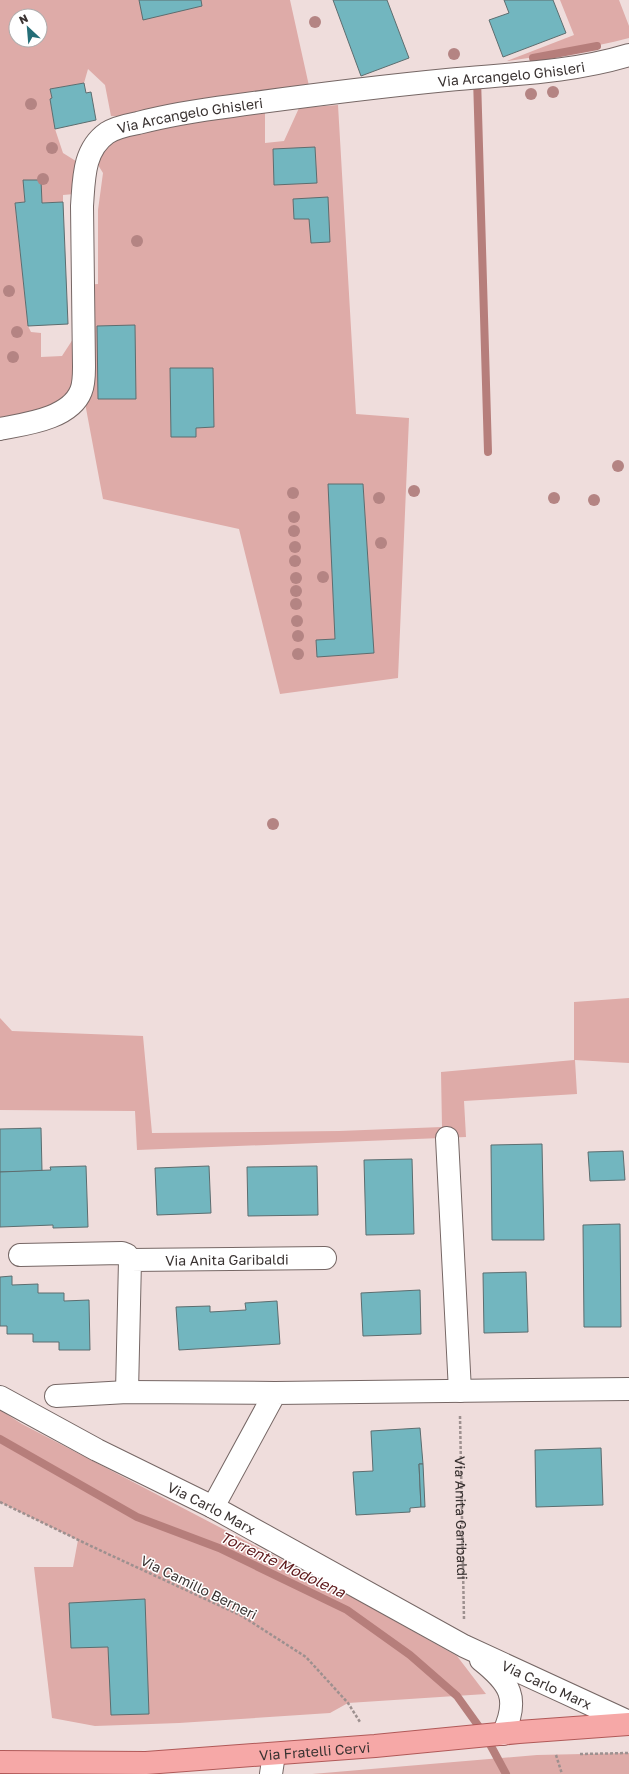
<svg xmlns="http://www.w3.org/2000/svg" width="629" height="1774" font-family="'Golos Text',sans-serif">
  <rect width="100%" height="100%" fill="#efdddc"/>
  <!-- green -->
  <g fill="#deaba8" fill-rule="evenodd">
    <path d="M0,0H290L311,95L265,101V143L284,141L299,108L338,105L356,414L409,418L398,678L280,694L239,529L103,499L82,387L80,393L0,429ZM16,16H40V40H16ZM88,69L105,85L111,116L159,117L90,152L103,173L98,210V284L83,285L84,322L62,356L41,357V333L31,332L28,326L15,203L25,202L24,180H41L42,203L63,202V195L74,194L79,163L63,153L55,129L50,99L52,98L50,89L84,83Z"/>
    <path d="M560,0H619L629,26V38C589,48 548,56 507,61L574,35Z"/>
    <path d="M629,998V1063L575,1060L577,1094L464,1101L466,1137L137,1150L135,1111L0,1110V1018L12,1031L143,1036L152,1133L339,1131L442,1127L441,1072L574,1060V1002Z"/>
    <path d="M0,1410L22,1424L336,1588L457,1656L486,1694L348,1703L330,1713L179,1723L95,1726L52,1718L34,1567H73L78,1540L0,1502Z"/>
    <path d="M629,1753V1774H312L537,1755Z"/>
  </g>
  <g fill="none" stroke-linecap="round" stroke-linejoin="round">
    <!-- stream -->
    <g stroke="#b67e7b" stroke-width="8">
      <path d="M533,58L597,46"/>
      <path d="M477,78L488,452"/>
      <path d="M0,1439L137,1517L219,1548L347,1610L410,1655L457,1696L485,1735L506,1774"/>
    </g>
  </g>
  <!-- building -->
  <g fill="#72b6bf" stroke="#5d6d6f">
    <path d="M139,0H201L202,6L143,20Z"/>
    <path d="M333,0H387L409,58L361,76Z"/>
    <path d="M504,0H553L566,33L503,57L489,20L509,13Z"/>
    <path d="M84,83L86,93L91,92L96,120L55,129L50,99L52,98L50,89Z"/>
    <path d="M315,147L317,183L274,185L273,149Z"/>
    <path d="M23,180H41L42,203L63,202L68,324L28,326L15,203L25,202Z"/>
    <path d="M328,197L330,242L311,243L309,219H294L293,199Z"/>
    <path d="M135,325L136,399H98L97,326Z"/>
    <path d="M170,368H213L214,427L196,428V437H171Z"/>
    <path d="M328,484H363L374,653L317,657L316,640L335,639Z"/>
    <path d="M41,1128L42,1171L0,1172V1129Z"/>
    <path d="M542,1144L544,1240H492L491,1145Z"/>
    <path d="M623,1151L625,1180L590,1181L588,1152Z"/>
    <path d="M412,1159L414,1234L366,1235L364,1160Z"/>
    <path d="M86,1166L88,1227L53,1228V1225L0,1227V1172L51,1170L50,1167Z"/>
    <path d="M209,1166L211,1213L157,1215L155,1168Z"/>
    <path d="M317,1166L318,1215L248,1216L247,1167Z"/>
    <path d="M620,1224L621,1327H584L583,1225Z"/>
    <path d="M526,1272L528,1332L484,1333L483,1273Z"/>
    <path d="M12,1276V1285L38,1284V1293H64V1301L89,1300L90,1350H59V1342H33V1334H7V1326H0V1277Z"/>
    <path d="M420,1290L421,1334L363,1336L361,1293Z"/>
    <path d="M277,1301L280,1344L179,1350L176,1307L210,1306V1312L246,1310L245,1303Z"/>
    <path d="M420,1428L423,1464H419L421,1507L410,1508V1512L356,1515L353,1472L373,1471L371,1431Z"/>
    <path d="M601,1448L603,1505L536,1507L535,1450Z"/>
    <path d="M419,1464H423L425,1507H421Z"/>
    <path d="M145,1599L149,1714L111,1715L108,1647L71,1648L69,1603Z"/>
  </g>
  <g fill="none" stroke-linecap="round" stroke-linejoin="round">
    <!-- minor casing -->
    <g stroke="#766765" stroke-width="24">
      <g id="minor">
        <path id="s2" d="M0,429C25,424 70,419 81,391C84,384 84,375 84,367L82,206C84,179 83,150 107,133C116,127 128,125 138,123C169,115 200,110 232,106C304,96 375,87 447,80C508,74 570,73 629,55"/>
        <path d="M447,1138L460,1391"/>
        <path d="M20,1255L122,1253L127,1255L130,1260"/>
        <path id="s3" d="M127,1392L130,1260L325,1258"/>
        <path d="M56,1396L127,1392L275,1393"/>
        <path id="s4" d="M0,1397L97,1450L213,1507L464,1646L629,1722"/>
        <path d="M213,1507L275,1393L629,1389"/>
        <path d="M481,1660C510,1683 520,1698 503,1734"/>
        <path d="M271,1774L274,1754"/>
      </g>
    </g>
    <!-- major casing -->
    <g stroke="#b05958" stroke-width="24">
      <g id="major">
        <path id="s5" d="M0,1762L146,1763L375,1746L519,1732L629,1724"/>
      </g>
    </g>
    <!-- path -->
    <g stroke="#9d908f" stroke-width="2.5" stroke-dasharray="3 2" stroke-linecap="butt">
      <path id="s1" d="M460,1416L464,1619"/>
      <path d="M0,1502L93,1547L242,1616L306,1657L348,1703L360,1722"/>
      <path d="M580,1754L629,1753"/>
      <path d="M556,1755L562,1774"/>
    </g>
    <!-- minor -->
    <use href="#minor" stroke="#fff" stroke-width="22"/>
    <!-- major -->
    <use href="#major" stroke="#f6a8a7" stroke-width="22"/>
  </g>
  <!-- trees -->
  <g fill="#b48483">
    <circle cx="315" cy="22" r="6"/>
    <circle cx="454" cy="54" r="6"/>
    <circle cx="553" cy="92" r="6"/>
    <circle cx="531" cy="94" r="6"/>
    <circle cx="31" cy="104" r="6"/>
    <circle cx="52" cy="148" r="6"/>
    <circle cx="43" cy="179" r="6"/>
    <circle cx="137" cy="241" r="6"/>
    <circle cx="9" cy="291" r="6"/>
    <circle cx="17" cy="332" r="6"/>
    <circle cx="13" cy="357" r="6"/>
    <circle cx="618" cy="466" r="6"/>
    <circle cx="414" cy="491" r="6"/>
    <circle cx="293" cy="493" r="6"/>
    <circle cx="379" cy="498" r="6"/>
    <circle cx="554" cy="498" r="6"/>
    <circle cx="594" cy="500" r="6"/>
    <circle cx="294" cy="517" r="6"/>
    <circle cx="294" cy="531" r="6"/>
    <circle cx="381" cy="543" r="6"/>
    <circle cx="295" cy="547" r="6"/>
    <circle cx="295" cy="561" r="6"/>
    <circle cx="323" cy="577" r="6"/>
    <circle cx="296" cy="578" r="6"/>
    <circle cx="296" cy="591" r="6"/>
    <circle cx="296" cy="604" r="6"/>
    <circle cx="297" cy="621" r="6"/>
    <circle cx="298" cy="636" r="6"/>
    <circle cx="298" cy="654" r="6"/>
    <circle cx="273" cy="824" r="6"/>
  </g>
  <g text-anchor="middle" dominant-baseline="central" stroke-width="3" stroke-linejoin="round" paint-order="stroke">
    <!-- street labels -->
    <g font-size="14" fill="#3a3332" stroke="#fff">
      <text stroke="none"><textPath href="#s2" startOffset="768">Via Arcangelo Ghisleri</textPath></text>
      <text stroke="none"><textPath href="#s2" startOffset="444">Via Arcangelo Ghisleri</textPath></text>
      <text stroke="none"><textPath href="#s3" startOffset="229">Via Anita Garibaldi</textPath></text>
      <text stroke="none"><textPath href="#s4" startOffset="239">Via Carlo Marx</textPath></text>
      <text stroke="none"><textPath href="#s1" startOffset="102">Via Anita Garibaldi</textPath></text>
      <text transform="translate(199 1587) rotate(26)">Via Camillo Berneri</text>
      <text stroke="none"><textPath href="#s4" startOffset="618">Via Carlo Marx</textPath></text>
      <text stroke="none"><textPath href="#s5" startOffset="315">Via Fratelli Cervi</textPath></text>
    </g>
    <!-- water labels -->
    <g font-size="15" font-style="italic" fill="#5e191b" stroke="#fff">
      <text transform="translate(283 1564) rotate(25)">Torrente Modolena</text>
    </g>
  </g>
  <!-- north arrow -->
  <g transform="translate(28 28) rotate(334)"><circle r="19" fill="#ffffff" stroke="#b0adad"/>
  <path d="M0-3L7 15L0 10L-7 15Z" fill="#246e77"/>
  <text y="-6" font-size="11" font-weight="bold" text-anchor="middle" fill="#3a3332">N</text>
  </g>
</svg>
